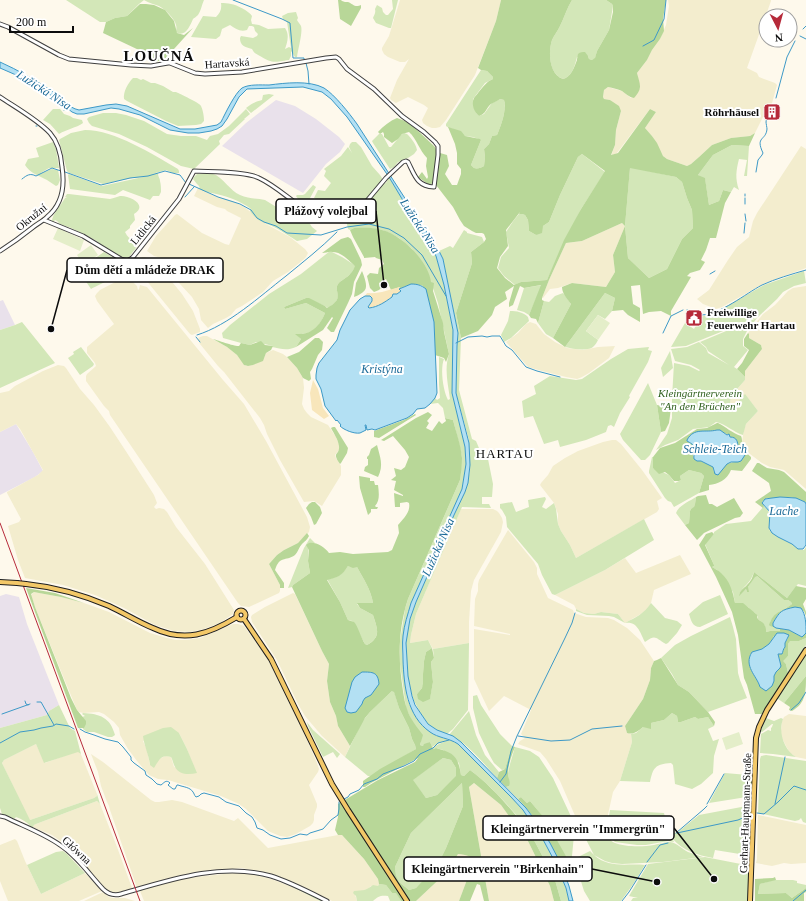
<svg xmlns="http://www.w3.org/2000/svg" width="806" height="901" font-family="Georgia,serif">
  <rect width="100%" height="100%" fill="#fef9ec"/>
  <!-- industrial -->
  <g fill="#e9e1eb">
    <path d="M276,100L295,106L316,119L339,137L345,144L340,152L326,164L303,193L222,146L246,123Z"/>
    <path d="M3,300L15,325L0,330V301Z"/>
    <path d="M16,424L33,452L43,471L35,477L0,495V432Z"/>
    <path d="M6,594L19,597L27,624L59,705L49,711L47,715L0,728V596Z"/>
  </g>
  <!-- farmland -->
  <g fill="#f3edce" fill-rule="evenodd">
    <path d="M400,0H501L496,21L475,75L446,120L440,127L436,128H432L427,126L423,123L422,120L428,108L424,105L408,97L396,103L391,100L390,98L397,80L409,59L405,62H400L388,57L384,54L382,50V48L389,36Z"/>
    <path d="M668,0H771V1L747,68L757,73L759,77L775,83L777,85L771,107H768L755,133L750,136L731,138L712,145L699,157L691,164L687,166L667,159L663,156L652,136L645,128L656,112L650,109L617,153L611,156L615,145L616,130L621,111L610,100L604,99L603,97L604,90L608,87L622,91L631,98L640,88L637,73L647,60L652,50L660,39L666,25L669,6Z"/>
    <path d="M801,146L806,149V268L763,284L722,307L716,309L703,304L697,299L709,290L728,260L737,247L749,237L753,221L757,213Z"/>
    <path d="M198,188L215,196L233,201L243,206L266,224L290,237L305,249L308,253L306,257L303,260L288,272L273,281L263,292L242,306L236,309L231,315L226,318L213,324L208,328L201,320L199,309L192,297L168,271L165,259L154,256L147,251L156,236L175,215L177,214L202,233L225,244L229,245L241,218L227,211L225,209L217,207L194,196Z"/>
    <path d="M622,223L625,226L613,255L615,272L606,287L572,283L558,288L550,289L543,298H542L549,280L566,243L582,241Z"/>
    <path d="M142,257H145L146,258L154,264L168,277L182,294L193,311L200,329V332L192,335L190,334L137,269L135,266L136,265Z"/>
    <path d="M125,277H128L137,286L138,290L139,289L140,285L147,287L223,380L244,404L266,441L307,517L310,527L309,532L298,543L284,550L277,555L269,564L280,585V591L279,593L249,607L241,606L238,603L110,415L109,411L104,406L86,381V376L87,374L96,366L95,363L87,353V347L114,324L97,301L95,296L97,293L100,290Z"/>
    <path d="M806,286V489L784,470L770,467L762,463L750,454L743,447L742,442L744,429L746,424L758,411L745,395L730,411H729L731,396L745,380V371L762,349L761,345L749,338V334L748,333L763,314L775,305L788,291L793,288Z"/>
    <path d="M530,322L536,324L544,334L555,342L567,348L583,350L598,347L615,346L609,358L589,373L582,377L577,379L566,377L542,371L528,367L506,342L518,333L526,324Z"/>
    <path d="M203,336H207L227,347L237,355L246,366L253,365L264,358L266,353L273,350L283,354L287,357L297,368L303,378L304,388L302,404L304,409L307,413L311,417L328,425L336,437L339,444V450L335,455L336,458L341,466V475L322,506L314,501L304,502L280,460L267,434L264,425L260,418L224,372L218,366L200,344L198,339L200,337Z"/>
    <path d="M58,365L64,366L66,368L80,389L94,405L110,427L129,456L154,495L157,503L154,507L156,509L159,508L164,509L167,512L176,527L205,564L234,610L233,614L230,616L220,623L204,629L190,632L174,631L155,625L124,608L95,595L63,585L25,578L18,560L8,526L19,522L21,519L7,493V492L38,475L43,470L20,429L16,424L0,432V393L9,391L15,386L43,371Z"/>
    <path d="M612,440H616L621,444L642,470L662,498L657,501L659,509L657,512L576,558L570,545L561,531L558,524V514L554,503L540,485L541,483L548,475L553,466L565,458L578,451L603,442Z"/>
    <path d="M461,509H493L497,511L499,513L502,518L503,522L501,532L474,580L471,591L469,622V643L433,649L428,640L410,643L411,635L416,614Z"/>
    <path d="M508,530L534,562L537,568V574L548,598L573,610L574,613L586,617L608,618L614,620L627,628L640,640L654,661L651,668L650,680L643,699L625,726L627,733L631,734L632,742L620,781L613,792L607,819L605,820L591,817L576,818L560,781L546,759L540,752L518,744L520,741L525,738L521,734L531,710L504,696L489,711L474,679V629L510,635V634L474,626L475,599L478,591V584L479,580Z"/>
    <path d="M680,555L691,574L654,590L651,603L647,610L639,615L625,623L618,614L601,612L594,614L584,613L576,609L574,605L555,595L605,570L625,558L636,573Z"/>
    <path d="M34,592L61,597L84,603L109,612L150,633L167,638L176,640H186L200,638L233,624H238L244,626L268,659L297,717L317,763L319,769L318,772L309,785L317,804V807L314,815V820L313,823L310,826L296,834L287,837L280,836L268,831L246,809L239,804L221,796L168,780L158,779L149,775L137,761L128,749L120,735L119,728L114,722L104,714L99,712L83,713L79,712L77,710L65,681L35,607L31,595ZM179,733L187,749L196,773L174,767L171,757L166,756L163,757L150,765L147,750L143,741Z"/>
    <path d="M293,593L295,594L322,651L329,664L327,681L330,702L336,716L338,726L350,746L345,757L322,736L305,716L298,704L277,660L252,622L251,617L252,615L265,607Z"/>
    <path d="M789,714L806,716V759L796,757L790,753L786,746L781,736V731L782,721L784,717Z"/>
    <path d="M36,744L45,763L75,752H80L97,794V796L94,798L30,820H29L2,763L4,760Z"/>
    <path d="M91,754L103,762L151,800L155,802H159L172,800L182,802L234,821L238,818L268,848L338,835H342L364,859L378,879L379,884L378,886H371L369,888L363,891H354L357,901H332L293,882L266,873L242,868L198,872L173,877L137,888L110,810L109,806L107,802L101,786L98,772Z"/>
    <path d="M474,783L501,805L527,839L550,886L554,901H489L469,787Z"/>
    <path d="M97,801L100,804L117,847L132,888L130,889L116,893L107,891L82,862L62,842L52,835L35,828L33,827L34,825L36,824Z"/>
    <path d="M758,815L806,825V863L791,864L784,863L772,866L756,863L757,859Z"/>
    <path d="M15,839L17,841L25,861L41,894L85,873L102,891L79,901H8L0,881V845Z"/>
    <path d="M458,854L469,855L473,859L475,863L468,877L459,901H416L448,871Z"/>
    <path d="M233,873L251,874L271,879L292,887L320,901H144L140,891L170,882L187,878Z"/>
    <path d="M103,892L109,897L112,898H125L135,901H84Z"/>
  </g>
  <!-- green -->
  <g fill="#d3e7b8">
    <path d="M66,0H204C202,4 201,11 198,15C196,17 194,18 193,19C190,26 185,38 176,32C176,30 177,27 176,25C175,19 165,9 159,6C154,4 149,3 144,0L139,4L127,16L115,18L106,22H100Z"/>
    <path d="M392,0H398L391,28H389L376,23L373,18C374,15 376,13 375,9L377,5L382,8L383,12L386,15H388L393,9Z"/>
    <path d="M572,0H606L612,4L613,6L609,30L597,51L595,59L592,60L589,59L588,56L577,57C575,65 572,77 563,79C549,74 548,52 552,40C554,35 558,31 560,26C564,18 567,8 572,0Z"/>
    <path d="M221,3C224,3 228,3 231,4C237,5 249,11 252,16L251,20L252,24L259,25L268,29L285,28C290,35 287,43 285,49L289,47L291,48L287,22L283,19L282,16L288,13L296,12L298,18L297,20C298,22 300,24 301,26C303,32 298,49 297,57H295L291,51V56L289,60C274,62 273,64 260,56C256,54 254,53 252,49C245,47 240,46 240,38L241,36L253,38L257,36L258,34L255,31L254,27L252,26H249L247,30C240,32 236,29 230,25L222,29L220,36L216,39L191,37L203,16L216,17C220,13 222,9 221,3Z"/>
    <path d="M481,70L487,71L493,77V79L485,83L473,99L476,113L479,116L484,114L492,103L500,99L504,100C507,109 501,126 497,135L492,136L489,144L484,149L485,157L484,166C481,168 477,169 474,168L471,165L481,140L473,137L465,136L451,128H449L446,126V124Z"/>
    <path d="M133,78H137L141,80L143,79L151,83H155L163,86L173,92H176C180,94 200,103 201,106C203,110 204,117 204,121L201,124L196,125L178,126L166,121L127,101L124,99C123,92 128,83 133,78Z"/>
    <path d="M269,94L274,95L251,113L246,108C252,103 255,102 262,100L263,95Z"/>
    <path d="M53,109H60L64,114L70,116L73,118L82,120L83,123C76,128 67,129 59,134L50,124L43,120Z"/>
    <path d="M246,109L250,114L244,119H245L229,134L224,135L219,141L220,144L194,169L181,166L147,147L119,134L92,126L89,123L87,119L89,117L103,113H116L126,115L144,121L167,134L181,136H196L207,140L210,136L218,134L229,126Z"/>
    <path d="M85,130C115,130 152,154 178,169L179,171V173H173L166,170L152,174L158,173C158,177 160,178 160,181C161,185 161,188 161,192L159,196H153L150,200L123,190L115,195L70,189L68,175L69,174L102,186L143,177L132,178L103,184L69,173L67,171L59,140L60,139L71,133Z"/>
    <path d="M404,133L407,134C411,138 416,144 417,150L414,154L408,158L398,162L394,167L390,169L373,143L372,141L379,134H382L389,147H391L401,135Z"/>
    <path d="M53,142L56,149L59,168H49L39,174L52,169L58,170L60,180L58,185L56,186C53,184 50,182 47,180C39,176 30,173 25,165L28,159L39,157L36,148Z"/>
    <path d="M352,142H356L361,147L372,166L380,175L382,178V180L352,215L349,217H345C335,208 329,205 315,205C312,206 308,207 305,206C302,204 298,199 296,196L297,195H303L305,194L313,185L316,187L309,200L322,201L314,198L318,190L325,191L331,183L324,176L326,171L324,169L341,156L348,147L352,153L349,147L350,144Z"/>
    <path d="M732,145L749,146L747,176H744L747,160L739,159C736,171 735,178 739,190L734,187L731,192L723,190L719,201L709,205L705,179L698,175L713,155Z"/>
    <path d="M582,154L605,172L581,209L547,280L521,282L515,285L504,276L498,268L501,257L509,248L506,232L514,220L519,214H522L525,215L528,220L529,231L536,235L543,226L549,222L560,195L578,157Z"/>
    <path d="M630,167L676,177L682,182L687,198L692,210L693,228L682,239L667,269L649,278L628,258L625,226Z"/>
    <path d="M197,174C202,174 209,173 213,174C222,176 231,192 240,195C248,199 257,198 265,200L299,221L303,222L308,221L312,227L317,231L307,239L297,241C291,237 284,233 278,229C265,222 259,224 250,211L251,209C239,200 226,196 212,193C207,192 204,192 200,189L199,186L197,184L193,179L195,176Z"/>
    <path d="M389,177L436,256L444,285L453,330L452,393L465,447L466,464L462,489L411,603L403,635L402,648L404,677L407,698L411,708L417,718L424,727L435,735L449,740H448L453,741L458,744L511,797L523,810L531,822L539,832L555,862L566,888L569,901H561L555,880L535,842L521,820L515,824L514,823L519,818C504,801 489,784 470,770L464,776L461,775L459,763L443,750L436,748L433,749V748L437,745L448,740L437,744L432,747L430,742L423,746L420,745L421,742L406,708L400,664V641L405,609L408,599L460,480L462,457L459,443L453,420L445,418L443,408L438,403L430,404L435,398L437,400L440,398L439,384V357L444,359C440,369 443,390 448,400L450,399C448,384 444,369 449,354L438,303L431,282L412,249L399,238L390,233L382,230L370,228H354L350,230L348,229L346,220L352,218L353,219L382,184L386,183Z"/>
    <path d="M67,194H69L110,199C114,198 117,197 120,196C129,195 149,205 134,214L135,220L130,226V228L125,232C130,242 134,238 139,244L129,257L126,258L122,257L103,246L95,240L69,227H68L60,224L57,221L55,220L53,222L52,221C52,215 61,205 65,198H67L65,197Z"/>
    <path d="M464,230L467,232V233L482,237L484,242L471,252L472,263L456,313L461,338L459,390L472,439L476,441L484,460L488,459L493,484L492,497H482V504H489L491,508L462,507L416,614L411,635L410,643L428,640L432,648L426,652L424,661L423,674L424,684L422,688L417,694L430,698L433,682L431,662L434,658L433,649L469,643L468,710L453,729L447,734L437,730L428,724L420,712L414,701L408,681L406,642L410,619L416,602L454,515L465,492L470,471L469,440L456,393L457,346L458,333L443,259L439,251L450,246L453,248Z"/>
    <path d="M330,251L342,257L356,266C354,269 352,272 350,274C347,278 341,280 338,284C333,292 346,297 328,308L325,306L306,298L284,307L285,309L306,303L325,313C323,319 318,327 312,331C308,334 301,334 296,334L301,339L296,347C287,351 281,349 272,347L273,346L256,342L250,345L241,343L223,338L222,333L230,325L269,294L301,274Z"/>
    <path d="M104,252L126,265C121,276 102,283 91,289L79,271L86,267L85,265Z"/>
    <path d="M804,271L806,283L794,286L783,292L777,299L758,317L686,346L671,347L685,323L694,329L701,317L720,310L764,285Z"/>
    <path d="M542,285L529,315L524,312L517,310L524,288Z"/>
    <path d="M563,293L571,304L553,338L546,334L538,323L544,301L549,302L555,296Z"/>
    <path d="M605,293L615,298L612,311L605,319L598,315L586,331L598,340C597,342 596,344 594,346C589,352 573,349 565,347Z"/>
    <path d="M510,311C517,311 523,312 528,317L529,321L511,338L504,342L501,335L508,321Z"/>
    <path d="M757,318L747,331L743,339V346L748,350L734,367L737,369L745,377V380L731,396L729,411H730L745,394L758,411L746,424L743,435C733,432 726,424 716,422L709,427L693,429L678,440L665,445L656,450L667,434L672,418V398L674,363L689,366L699,371L700,370L691,365L675,361L671,349L687,347L699,342L706,348L708,353L729,365L708,351L706,347L700,342Z"/>
    <path d="M22,322L55,363L0,388V330L15,325Z"/>
    <path d="M81,347L94,364L93,366L80,375L68,358L74,354L73,352Z"/>
    <path d="M649,347L648,350L652,351L648,362L630,394L629,396L630,397L620,413L614,427L611,425L608,426L606,432L586,440L560,447L558,440L544,444L533,416L524,418L522,401L536,394L534,386L550,376L576,380L582,379L611,359L628,349Z"/>
    <path d="M670,351L673,368L663,377L661,368Z"/>
    <path d="M648,383L657,405L661,432L650,455L645,460H641L623,440L620,434L623,429Z"/>
    <path d="M652,457H653V468L669,475L675,483L681,480L680,476L689,470L701,473L704,476L699,493L674,507L671,502L668,501L665,498L649,473V471Z"/>
    <path d="M545,497L546,499L542,507L546,509L554,503L556,509L558,524L561,531L570,545L576,558L644,519L654,540L605,570L555,595L552,594L542,575L538,564L507,527L506,517L502,510L500,508V504L512,502L516,512L529,507L528,500Z"/>
    <path d="M696,497L695,504L694,508L691,509L690,511L689,523L685,525L676,513C679,505 690,501 696,497Z"/>
    <path d="M764,506L770,512L769,528L770,531L778,537L792,544L798,549L804,550L806,547V586L798,584L787,598L754,572C750,585 743,585 739,595L746,589L747,592H748V587L755,576H757L784,600H788L791,602L792,604C782,612 777,610 770,622L780,629V631H770L766,632L765,631V626L763,623L758,619L757,615L755,613L751,611L748,607L735,603L733,592L717,570L712,567V566L714,565L705,544L714,534V532L726,524L751,521Z"/>
    <path d="M310,538L315,543H309L308,561L310,573L293,585L292,587L288,588L304,548Z"/>
    <path d="M348,566L357,567C363,578 371,590 373,603L357,604L360,608L373,615C377,628 382,637 367,645L365,644L352,621L348,620L340,602L327,579C337,578 342,575 348,566Z"/>
    <path d="M720,595L728,614L700,627C692,627 691,620 689,614L703,602Z"/>
    <path d="M651,603L665,618L677,621L682,625L677,633L668,643L666,644C655,638 656,634 645,642C640,633 638,621 625,623L614,617L609,616L587,615L576,611V609L584,613L594,614L601,612L618,614L625,623C636,617 644,614 651,603Z"/>
    <path d="M730,617L733,627L736,639L738,673L740,680L747,698L708,712L689,692L678,685L672,674L661,658L675,645L691,636Z"/>
    <path d="M806,638V645L788,673L786,664L782,661L788,656V644L790,640L799,641Z"/>
    <path d="M806,654V676L784,703L778,699L777,698Z"/>
    <path d="M392,691H394L399,708L409,728L412,739L415,745L416,749L371,776H368L345,757L362,722L370,712Z"/>
    <path d="M477,695L481,705L500,734L512,746L505,769L502,770L494,763L490,756L479,733L473,708V696Z"/>
    <path d="M59,705L70,728L75,731L81,754L78,752L44,763L36,744L4,760L2,763L30,820L94,798L97,796V794L100,804L97,801L36,824L34,825L33,827H31C27,822 22,819 16,817L14,819L2,814L0,808V728L47,715L49,711Z"/>
    <path d="M469,711L476,735L485,755L499,772L497,778C484,764 466,741 449,735Z"/>
    <path d="M83,713C100,714 110,717 115,735L112,737H108L94,732H87L83,729L79,718L85,716L82,714Z"/>
    <path d="M672,713L677,716L678,722H681L695,717L698,719L708,717L714,726L708,729L713,741L719,739L714,756L713,773L701,784L692,789L675,784L673,765L671,763C655,764 653,768 650,782L620,781L632,742L631,734L636,733L643,727L651,723L664,720Z"/>
    <path d="M766,718L774,721L781,718L783,719C778,732 784,750 796,757L773,754L760,753L761,734L768,730L771,731V728L772,727L773,724H772L762,732L760,731L763,723Z"/>
    <path d="M307,722L313,730L340,754L337,758L333,752L323,757L308,726Z"/>
    <path d="M171,727L179,733L187,749L197,773C189,775 179,775 175,767C173,764 173,760 171,757C161,754 159,760 154,768L150,765C149,755 144,746 143,736L163,728Z"/>
    <path d="M515,747L530,751L539,757L553,778L575,825L572,856L570,860C559,852 552,830 544,819C540,813 535,807 530,801L527,803L521,797L518,799L506,787L509,786L508,773L510,764Z"/>
    <path d="M766,755L806,761V823L803,822L801,818L799,820L795,821L758,813L760,759L761,756Z"/>
    <path d="M443,758L451,760L456,768L457,776L437,795L426,798L412,780Z"/>
    <path d="M725,773L748,775L753,780V796L709,803Z"/>
    <path d="M462,783L463,806L446,848L441,858L436,871L428,876L416,888L409,890L399,882L396,877L395,867L411,833Z"/>
    <path d="M752,805V856L715,850L713,858C697,855 683,851 672,838L674,842L668,841L646,845H637L615,842L610,837L609,826L608,823L610,810L664,813L668,831L672,837L670,834L678,832L699,815Z"/>
    <path d="M584,819C590,819 605,820 608,824C612,831 606,840 615,843C625,847 643,847 654,845C659,844 665,842 670,842C677,843 682,849 688,852C693,854 698,855 703,857L663,862L622,864L612,863L605,861L594,855C610,869 626,863 645,865L634,883L621,901H590L584,891L574,859L590,851L594,855L577,822L578,820Z"/>
    <path d="M63,851L67,854L85,873L41,894L27,865L56,852Z"/>
    <path d="M705,857L751,866L750,901H631L633,898H638L629,896L648,864Z"/>
    <path d="M232,872C239,872 245,872 251,873C278,877 301,890 325,901H320C304,893 287,883 270,878C225,866 183,878 140,891V889L187,877Z"/>
    <path d="M773,880H793L797,881V883L806,885V888L792,898L786,893L758,894L760,884Z"/>
    <path d="M379,884L386,885L392,893L396,892L401,901H390L388,896C381,895 378,896 373,901H357L356,896L353,893L354,891C364,890 365,891 373,885L378,886Z"/>
  </g>
  <!-- forest -->
  <g fill="#b8d798" fill-rule="evenodd">
    <path d="M338,0H341L342,1C344,2 346,2 348,2C353,4 355,8 361,5V8L351,26L340,19Z"/>
    <path d="M501,0H572C567,8 564,18 560,26C558,31 554,35 552,40C548,52 549,74 563,79C571,77 574,68 577,60C577,59 578,54 578,54C580,52 583,52 585,52L588,56L589,59L592,60L595,58L597,51L609,30L613,12V6L612,4L606,0H666L663,19L664,31L660,39L652,50L647,60L637,73C640,85 643,88 634,98C629,97 626,94 622,91C618,89 613,88 608,87L604,90L603,97L604,99L610,100L619,106L621,111L616,130L615,145L611,155L618,153L650,109L656,112L645,128L652,136L657,143L663,156L667,159L687,166L691,164L699,157L712,145L731,138L750,136L755,133L749,146L732,145L713,155L698,175L705,178L709,205L719,201L723,190L731,192L725,203L716,238H710L706,250L701,260L705,262L700,270L690,273L687,276L691,277L671,311V316L661,311L649,312L643,314L640,285L631,286L633,304L640,308V322L628,315L623,310L612,311L615,298L605,293L565,347L553,338L571,304C567,299 562,293 562,287L572,283L606,287L615,272L613,255L625,226L622,223L582,241L566,243L549,280L542,298V300L544,301L538,323L536,319L531,318L529,315L541,285L524,288L520,286L513,305L509,307V303L514,286L505,292L507,299L495,307L492,315L478,331L461,338L456,313L472,263L471,252L484,242L486,239L484,234L482,233H476L472,231L464,226L460,220L453,207L436,185L440,153L447,155L449,166L445,174L452,185H457L461,174V169L457,164V153L455,144L448,127L461,131L465,136L480,139L481,140L471,165L474,168C477,169 481,168 484,166L485,157L484,149L489,144L492,136L497,135C501,126 507,109 504,100L500,99C498,101 494,102 491,104C486,108 486,114 479,116C474,112 471,104 474,98C475,96 477,95 478,93C483,87 486,82 493,79V77L487,71L481,70L478,68L496,21ZM582,154L605,171L581,209L564,240L547,280L521,282L514,285L505,278L497,268L500,257L508,246L506,230L520,212L519,214H522L525,215L528,220L529,231L536,235L542,233L543,226L549,222L560,195L578,157ZM630,168L676,177L682,182L687,198L692,210L693,228L682,239L667,269L649,278L628,258L625,226Z"/>
    <path d="M140,4H146L154,5L165,10L174,21L177,33L184,35L193,28L164,60L153,62L141,51L103,33L106,22L115,18L127,16Z"/>
    <path d="M397,118L405,121L415,128L435,147L437,152L433,183L431,184H428L418,177L422,172L427,179L428,177L426,166L427,158C419,150 417,139 409,132L402,134L398,139L392,143L384,137V134L383,132L380,134L378,132C383,126 390,121 397,118Z"/>
    <path d="M354,228C363,228 372,227 382,230C401,234 429,262 431,282L434,283L433,291L443,323L444,332L449,354L446,362L444,358L435,355L434,322L423,286C414,283 407,285 399,289L400,287L391,290L386,279L379,283L381,288L379,290L374,292L370,288L367,276L370,273L378,274L379,268L384,264L382,260L376,258L375,257L364,258V257L353,237L350,230Z"/>
    <path d="M348,237L351,239L361,260L362,265L354,282L352,294L348,303L334,332H331L327,328L333,318L332,317L323,330L296,347L301,339L295,334C300,334 307,334 311,331C317,328 323,319 325,313L306,303L285,309L284,307L306,298H309L325,306L327,308C346,298 333,292 338,284C341,280 347,278 350,274C352,272 354,269 355,266C348,260 342,252 332,252C329,251 326,253 322,253L341,239Z"/>
    <path d="M362,271C364,276 368,286 365,290C363,293 357,296 354,297L356,283Z"/>
    <path d="M748,333L749,334V338L761,345L762,349L745,371V377L737,369L742,363L749,350L744,346V339Z"/>
    <path d="M315,338H319L323,342L322,350L318,355L312,369L310,372L311,379L309,381L303,378L297,368L287,357L299,352Z"/>
    <path d="M213,339C217,340 236,347 239,346C240,345 240,344 241,343L250,345L261,341L265,345L273,346L271,350L266,353L263,361L253,365L248,366L244,365L237,355L227,347Z"/>
    <path d="M657,405L671,408L669,423L665,431L661,432Z"/>
    <path d="M428,412L432,415L427,421L429,423L426,428L432,431L439,421L442,424L446,421L445,418L453,420C456,432 461,445 462,458C462,465 461,473 460,480L408,599C398,629 398,660 403,691C404,697 405,704 407,709C410,719 417,727 423,735L420,745L423,746L424,744L430,742L433,749L436,748C454,753 458,756 461,775L464,776L470,770C489,784 504,801 519,819L514,823L501,805L474,783L469,787L489,901H484L480,885L477,884L470,901H459L468,877L475,863C472,855 466,855 458,854L448,871L416,901H401L396,893H392L386,885L379,884L378,879L364,859L342,835H338L335,830L338,817V804L378,780L415,762L418,758L371,783L365,787H363V781L380,769L416,749L415,745L412,739L409,728L399,708L394,692L392,691L370,712L365,718L350,746L338,726L336,716L330,702L327,681L329,664L322,651L292,587L293,585L310,573L308,561L309,550L306,545L309,543C317,542 324,547 329,553L340,552L353,554L388,552L392,550L399,533L398,525C403,519 411,512 409,503L407,502L400,503V507H395L394,493L403,496V495L394,490L396,481L391,480L396,476L394,468L401,470L405,467L409,457L405,450L393,436L384,441L381,440L416,418ZM348,566L353,568L357,567C363,578 371,590 373,603H357L360,608L373,615C377,628 382,637 367,645L365,644C361,638 358,626 354,622C352,621 350,621 348,620L340,602L327,580C338,577 342,576 348,566ZM443,758L451,760L456,768V776L437,795L426,798L413,780ZM462,783L463,806L446,848L441,858L436,871L428,875L416,888L409,890L399,882L396,876L395,867L411,833Z"/>
    <path d="M415,414L416,415L379,438L374,437V431L404,420Z"/>
    <path d="M717,423H718C726,427 732,433 741,436C743,440 741,444 743,449L741,450L738,448L729,435L717,430L713,431H704L687,441C695,445 697,447 693,456C699,461 706,463 713,467L714,472C723,467 728,461 738,462L743,457V450L751,457V459L742,471L731,470C727,480 718,484 709,485V490L699,493L704,476L701,473L689,470L680,476L681,480L679,481H674L669,475L665,472L659,474L653,468V457L660,448L675,443L697,429L707,428Z"/>
    <path d="M333,427H335L348,448L347,453L341,463L340,464C331,451 340,456 339,446C338,439 334,434 331,428Z"/>
    <path d="M377,445C380,457 384,465 378,477L364,471L365,467L368,465V459H367V457L369,455L371,449Z"/>
    <path d="M757,463H759L767,468L779,470L784,472L806,492V504L805,502C799,499 793,497 785,497C779,497 773,499 767,498L762,502L764,506L763,508L755,502L771,491L769,483L752,471Z"/>
    <path d="M359,476L370,478V481H374L375,485H378C379,493 380,501 375,506L376,507H378L377,509H371V512L368,515L360,488Z"/>
    <path d="M706,495L709,504H712L717,507L734,498L743,513L740,517L735,518L704,533L697,540L685,525L689,523L690,511L691,509L694,507L695,504L696,497L698,496Z"/>
    <path d="M312,502H315L320,507L322,513L316,524L314,525L311,517L306,508L309,504Z"/>
    <path d="M712,532L714,534L705,545L714,565V566H713L712,567C715,569 718,570 721,573C730,581 733,592 735,603H743C747,606 751,610 755,613C760,617 755,614 758,619C761,622 764,622 765,626C766,628 766,630 766,632L770,631H780V629L770,626L769,625C774,610 781,613 792,604L791,602L788,600H784L757,576L755,577L748,587L749,592H747L746,589L739,596C740,590 743,589 747,585C751,581 753,577 754,572L787,598L796,586L806,588V599L803,604L806,612V616L804,611C787,608 782,606 773,623L776,628L789,630L802,637L806,633V638L799,641H790L788,644V656L783,661L786,664L788,673L762,714H755L747,685L744,678L738,635L732,612L716,577L699,545L706,534ZM774,636L788,638L785,643V647L783,649V652L778,654L780,661V668C778,669 776,671 775,673C772,679 776,683 768,688L760,687C757,676 743,666 752,652C754,651 756,651 758,651C765,649 772,642 774,636Z"/>
    <path d="M307,533L309,536C307,540 305,541 302,544C299,547 298,552 295,555C285,562 280,555 275,570L284,583V588H280V585L269,564L277,555L284,550L298,543Z"/>
    <path d="M26,588L55,593L84,603L61,597L39,593L34,592L31,594L35,607L71,698L77,710L86,721V724L84,728H78Z"/>
    <path d="M432,648L434,658L431,662L433,682L430,699L423,702L418,699L417,694L422,688L423,684V674L424,661L426,652Z"/>
    <path d="M661,658L678,685L689,692L708,712L715,722L714,726L708,717L698,719L695,717L681,722H678L677,716L672,713L664,720L651,723V729L643,727C638,731 634,735 627,733L625,726L643,699L650,680L651,668L654,661L657,660Z"/>
    <path d="M806,676C806,692 806,703 792,711L789,710L790,707L784,703Z"/>
    <path d="M512,746L515,747C512,754 508,765 508,773C508,779 511,781 509,786L506,787L497,778L499,772L505,769Z"/>
    <path d="M521,797L527,803L530,801L545,819L567,858L570,859L572,856L573,863L571,870C567,870 564,867 561,864C556,859 554,851 551,845C542,829 531,812 518,799Z"/>
    <path d="M520,820L535,842L555,880L561,901H554L550,886L527,839L515,824Z"/>
    <path d="M775,877L776,880L760,884L758,894L786,893L792,898L806,888V892L804,893V901H755V879L773,878Z"/>
  </g>
  <!-- sand -->
  <g fill="#f8e6bb">
    <path d="M400,287L399,289L401,291L397,294H393V297C385,302 378,307 369,308L368,307L370,304L368,296H365L367,293C380,294 388,290 400,287Z"/>
    <path d="M313,380L318,389L323,408L329,416L324,419L312,410L310,393Z"/>
  </g>
  <!-- pitch -->
  <g fill="#e4eec9">
    <path d="M58,228L84,240L80,251L53,239Z"/>
    <path d="M91,245L98,255L84,265L77,255Z"/>
    <path d="M598,315L610,323L598,340L586,331Z"/>
    <path d="M739,732L743,744L726,750L722,738Z"/>
  </g>
  <!-- water -->
  <g fill="#b3e0f3" stroke="#3d99c7">
    <path d="M0,62C18,70 35,80 52,91C61,97 68,108 79,110L106,105L116,104L127,106L180,129H195L217,125L221,122C225,114 235,93 242,88C249,84 261,85 269,85C285,83 309,80 324,88C335,95 349,113 357,124L439,251L443,259L458,333L457,346L456,393L469,443L470,465L468,483L465,492L454,515L416,602L410,619L406,643L408,676L412,696L415,705L428,724L437,730L453,736L461,742L526,808L535,820L550,843L561,864L569,886L573,901H569L566,888L555,862L539,832L531,822L523,810L511,797L458,744C449,738 438,738 430,732C407,716 404,686 403,660C403,652 402,644 403,636C404,625 408,614 411,603L462,489L466,464L465,447L452,393L453,330L444,285L436,256L389,177L347,117L331,99L322,92L303,87L247,89L239,97L227,119L222,126L217,129L211,131L199,133H188L170,130L140,115L119,109L111,108L84,114H77L72,112L52,96L23,78L0,68Z"/>
    <path d="M411,284C417,284 421,285 426,289L434,322L437,393L435,398L430,404L425,408L417,409L413,414L407,418L375,430L372,429L367,430L366,425H365L366,430C364,431 362,432 360,433C354,434 344,430 340,426L341,425L337,420L336,421L325,406L321,389L316,379V375L317,368L319,363L337,340L340,330L350,310L360,299L365,296H370L372,298V301L368,307L369,308C378,307 385,302 392,297L393,294H397L401,291L399,289L404,287Z"/>
    <path d="M717,430H720L727,435L729,434L730,437C737,437 738,442 738,448L743,451L745,455L741,461L738,462H731L727,464L718,475L715,474L713,467L701,461H697L694,459C693,449 700,448 687,441V440C694,427 705,433 717,430Z"/>
    <path d="M780,497L796,498L805,502L806,504V545L803,549H798L792,544L778,537L772,533L769,528L770,512L762,503L765,499L772,498Z"/>
    <path d="M795,607L801,608C806,615 806,624 806,633L802,637L789,630L776,628L773,626V623C780,611 781,610 795,607Z"/>
    <path d="M777,633H784L789,635L785,643V647C783,649 783,652 782,654H778L781,666L780,668L776,672L774,676V681L772,686L766,691L760,687C757,676 743,666 752,652L762,649L769,644Z"/>
    <path d="M362,672C373,672 378,672 379,684L371,695L365,698L363,701L362,704L356,712L351,713L347,712L345,708L352,682L355,677Z"/>
  </g>
  <g fill="none" stroke-linecap="round" stroke-linejoin="round">
    <!-- stream -->
    <g stroke="#3d99c7" stroke-width="1">
      <path d="M233,0L282,19L290,23L293,58H304V59"/>
      <path d="M803,29L806,26"/>
      <path d="M800,36L806,39"/>
      <path d="M643,46L654,40L664,19L666,0"/>
      <path d="M306,63L308,71L309,84"/>
      <path d="M776,98L787,57L795,41"/>
      <path d="M64,110L68,108"/>
      <path d="M36,126H37"/>
      <path d="M65,172L101,185L130,178L148,176L165,171L180,175L186,183"/>
      <path d="M756,172L758,160L762,155L763,153C755,136 766,141 767,129C767,128 766,123 766,122C766,118 769,114 771,110"/>
      <path d="M22,179C27,175 30,173 36,176L52,168L61,171"/>
      <path d="M189,184L218,197L240,204L251,210L257,218L264,222L276,226L287,233L321,235L347,227L369,224L389,229L404,238L422,255L446,296"/>
      <path d="M745,196V194"/>
      <path d="M185,197L194,187"/>
      <path d="M745,198V204"/>
      <path d="M745,214L746,221"/>
      <path d="M744,233L745,223"/>
      <path d="M710,274L715,271"/>
      <path d="M687,310C693,311 696,315 702,315C721,314 745,294 762,285C775,279 792,274 806,270"/>
      <path d="M663,333L671,316L683,310"/>
      <path d="M197,335C229,325 259,297 286,276C303,262 321,248 337,232"/>
      <path d="M196,337L200,342"/>
      <path d="M456,343L468,337L482,336L487,337L492,336H500L506,346L512,350L526,367L537,371L560,377"/>
      <path d="M25,701L26,704L28,705"/>
      <path d="M37,702H41L54,725"/>
      <path d="M791,710L799,703L806,692"/>
      <path d="M2,714L30,704"/>
      <path d="M80,729L85,732L94,735L105,739L118,742L123,747L131,757V760L134,763L145,771L146,775L152,779L157,784L161,785C164,783 166,779 170,783L168,785L173,789H175L177,785H178C183,787 190,787 193,792C194,793 194,795 196,797L199,796L201,794L204,793L219,797L226,802L239,806L246,813L252,817L255,822L257,828L263,830L270,835L281,839L290,838L300,834L307,835L310,833L323,829L331,820L338,815L339,809V802"/>
      <path d="M518,736L551,741L570,740L592,729L622,726"/>
      <path d="M0,743L20,732L34,730L41,728L53,726L56,724L69,726L74,729"/>
      <path d="M500,782L506,774L511,751L517,736L565,638L572,623L575,613"/>
      <path d="M344,799L348,797L350,794L359,790L364,784L377,779L383,774L404,766L414,761L420,754L433,748L438,743L449,740"/>
      <path d="M707,804L724,774"/>
      <path d="M775,804L785,757"/>
      <path d="M757,813L764,814L778,802L794,786L806,790"/>
      <path d="M676,833L704,809L707,806"/>
      <path d="M677,833L738,820L745,817L751,813"/>
      <path d="M647,862L660,845L668,843"/>
      <path d="M622,901L629,892L646,865"/>
      <path d="M793,901L806,890"/>
    </g>
    <!-- minor casing -->
    <g stroke="#3f3f3f" stroke-width="5">
      <g id="minor">
        <path d="M0,24L8,27L59,55L69,59L131,65L151,66L168,63H170L195,73L205,74L242,72L326,58L336,57L339,59L347,69L374,89L402,116L424,132L435,142L438,146V155L434,187C417,186 415,176 408,162L406,161L403,162L386,178L355,215C352,217 350,219 346,219C341,220 337,213 332,212C323,210 314,212 305,209C290,200 276,186 259,178C246,171 210,172 194,171L179,199L133,257C129,261 126,261 121,259L83,236L44,220"/>
        <path d="M0,97C15,107 38,120 50,133C58,142 61,154 62,167C65,186 63,204 47,217C43,221 37,224 32,228C22,236 11,244 0,251"/>
        <path d="M0,816L5,817C23,826 43,833 60,845C77,856 89,874 103,889C108,894 114,896 121,894C169,880 221,862 271,876C290,882 309,892 327,901"/>
      </g>
    </g>
    <!-- major casing -->
    <g stroke="#1d1d1d" stroke-width="6">
      <g id="major">
        <path d="M0,582L17,583"/>
        <path d="M26,584C55,587 83,595 109,606C124,613 138,622 153,628C185,643 209,634 237,617"/>
        <circle cx="241" cy="615" r="4.5"/>
        <path d="M244,619L271,659L332,784L348,810L407,901"/>
        <path d="M750,901L756,738L759,727L767,710L806,650"/>
      </g>
    </g>
    <!-- minor -->
    <use href="#minor" stroke="#fff" stroke-width="3"/>
    <!-- major -->
    <use href="#major" stroke="#f3c868" stroke-width="4"/>
    <!-- rail -->
    <path stroke="#b62a3a" stroke-width="1" d="M0,523L140,901"/>
    <!-- major-bridge casing -->
    <g stroke="#1d1d1d" stroke-width="6" stroke-linecap="butt">
      <path id="major-bridge" d="M17,583L26,584"/>
    </g>
    <!-- major-bridge -->
    <use href="#major-bridge" stroke="#f3c868" stroke-width="4"/>
  </g>
  <!-- icons -->
  <defs>
    <g id="building-square" transform="scale(0.9)"><rect x="-9" y="-9" width="18" height="18" rx="4" fill="#b62a3a" stroke="#fff"/><path d="M-4-6H4V6H1V3H-1V6H-4ZM-2.5-4.3h1.7v1.8h-1.7ZM.8-4.3h1.7v1.8H.8ZM-2.5-1h1.7V.8h-1.7ZM.8-1h1.7V.8H.8Z" fill="#fff"/></g>
    <g id="civic-square" transform="scale(0.9)"><rect x="-9" y="-9" width="18" height="18" rx="4" fill="#b62a3a" stroke="#fff"/><path d="M-.6-6.5H3V-4.5H.6V-3L4-1V1h2V6H-6V1h2V-1L-.6-3ZM-1.2 2.5V6h2.4V2.5Z" fill="#fff"/></g>
  </defs>
  <g fill-rule="evenodd">
    <use href="#building-square" x="772" y="112"/>
    <use href="#civic-square" x="694" y="318"/>
  </g>
  <g text-anchor="middle" dominant-baseline="central" stroke-width="4" stroke-linejoin="round" paint-order="stroke">
    <!-- street labels -->
    <g font-size="11" fill="#0c0c0c" stroke="#fff">
      <text transform="translate(227 63) rotate(-4)">Hartavská</text>
      <text transform="translate(31 217) rotate(-39)">Okružní</text>
      <text transform="translate(143 230) rotate(-51)">Lidická</text>
      <text transform="translate(745 813) rotate(-88)">Gerhart-Hauptmann-Straße</text>
      <text transform="translate(77 850) rotate(43)">Główna</text>
    </g>
    <!-- poi labels -->
    <g font-size="11" font-weight="bold" fill="#0c0c0c" stroke="#fff" text-anchor="end">
      <text x="759" y="112">Röhrhäusel</text>
      <text x="707" y="312" text-anchor="start">Freiwillige<tspan x="707" dy="13">Feuerwehr Hartau</tspan></text>
    </g>
    <!-- park labels -->
    <g font-size="11" font-style="italic" fill="#316120" stroke="#fff">
      <text x="700" y="393">Kleingärtnerverein<tspan x="700" dy="13">"An den Brüchen"</tspan></text>
    </g>
    <!-- water labels -->
    <g font-size="12" font-style="italic" fill="#1b6a98" stroke="#fff">
      <text transform="translate(44 90) rotate(33)">Lužická Nisa</text>
      <text transform="translate(420 226) rotate(57)">Lužická Nisa</text>
      <text x="382" y="369">Kristýna</text>
      <text x="715" y="449">Schleie-Teich</text>
      <text x="784" y="511">Lache</text>
      <text transform="translate(438 547) rotate(-66)">Lužická Nisa</text>
    </g>
    <!-- quarter labels -->
    <g font-size="13" letter-spacing="1" fill="#0c0c0c" stroke="#fff">
      <text x="505" y="453">HARTAU</text>
    </g>
    <!-- district labels -->
    <g font-size="15" font-weight="bold" letter-spacing="1" fill="#0c0c0c" stroke="#fff">
      <text x="159" y="56">LOUČNÁ</text>
    </g>
  </g>
  <!-- callouts -->
  <path fill="none" stroke="#0c0c0c" stroke-width="1.5" d="M384 285L376 211M51 329L67 270M714 879L674 828M657 882L592 869"/>
  <g fill="#0c0c0c" stroke="#fff" stroke-width="1.5">
    <circle cx="384" cy="285" r="4"/>
    <circle cx="51" cy="329" r="4"/>
    <circle cx="714" cy="879" r="4"/>
    <circle cx="657" cy="882" r="4"/>
  </g>
  <g fill="#fff" stroke="#0c0c0c" stroke-width="1.5">
    <rect x="276" y="199" width="100" height="24" rx="4"/>
    <rect x="67" y="258" width="156" height="24" rx="4"/>
    <rect x="483" y="816" width="191" height="24" rx="4"/>
    <rect x="404" y="857" width="188" height="24" rx="4"/>
  </g>
  <g font-size="12" text-anchor="middle" font-weight="bold" fill="#0c0c0c">
    <text x="326" y="215">Plážový volejbal</text>
    <text x="145" y="274">Dům dětí a mládeže DRAK</text>
    <text x="578" y="833">Kleingärtnerverein "Immergrün"</text>
    <text x="498" y="873">Kleingärtnerverein "Birkenhain"</text>
  </g>
  <!-- north arrow -->
  <g transform="translate(778 28) rotate(174)"><circle r="19" fill="#ffffff" stroke="#9e9e9e"/>
  <path d="M0-3L7 15L0 10L-7 15Z" fill="#b62a3a"/>
  <text y="-6" font-size="11" font-weight="bold" text-anchor="middle" fill="#0c0c0c">N</text>
  </g>
  <!-- scale -->
  <path d="M10 26v6h63v-6" fill="none" stroke="#0c0c0c" stroke-width="2"/>
  <text x="16" y="26" font-size="12" fill="#0c0c0c" stroke="#ffffff" stroke-width="3" paint-order="stroke">200 m</text>
</svg>
